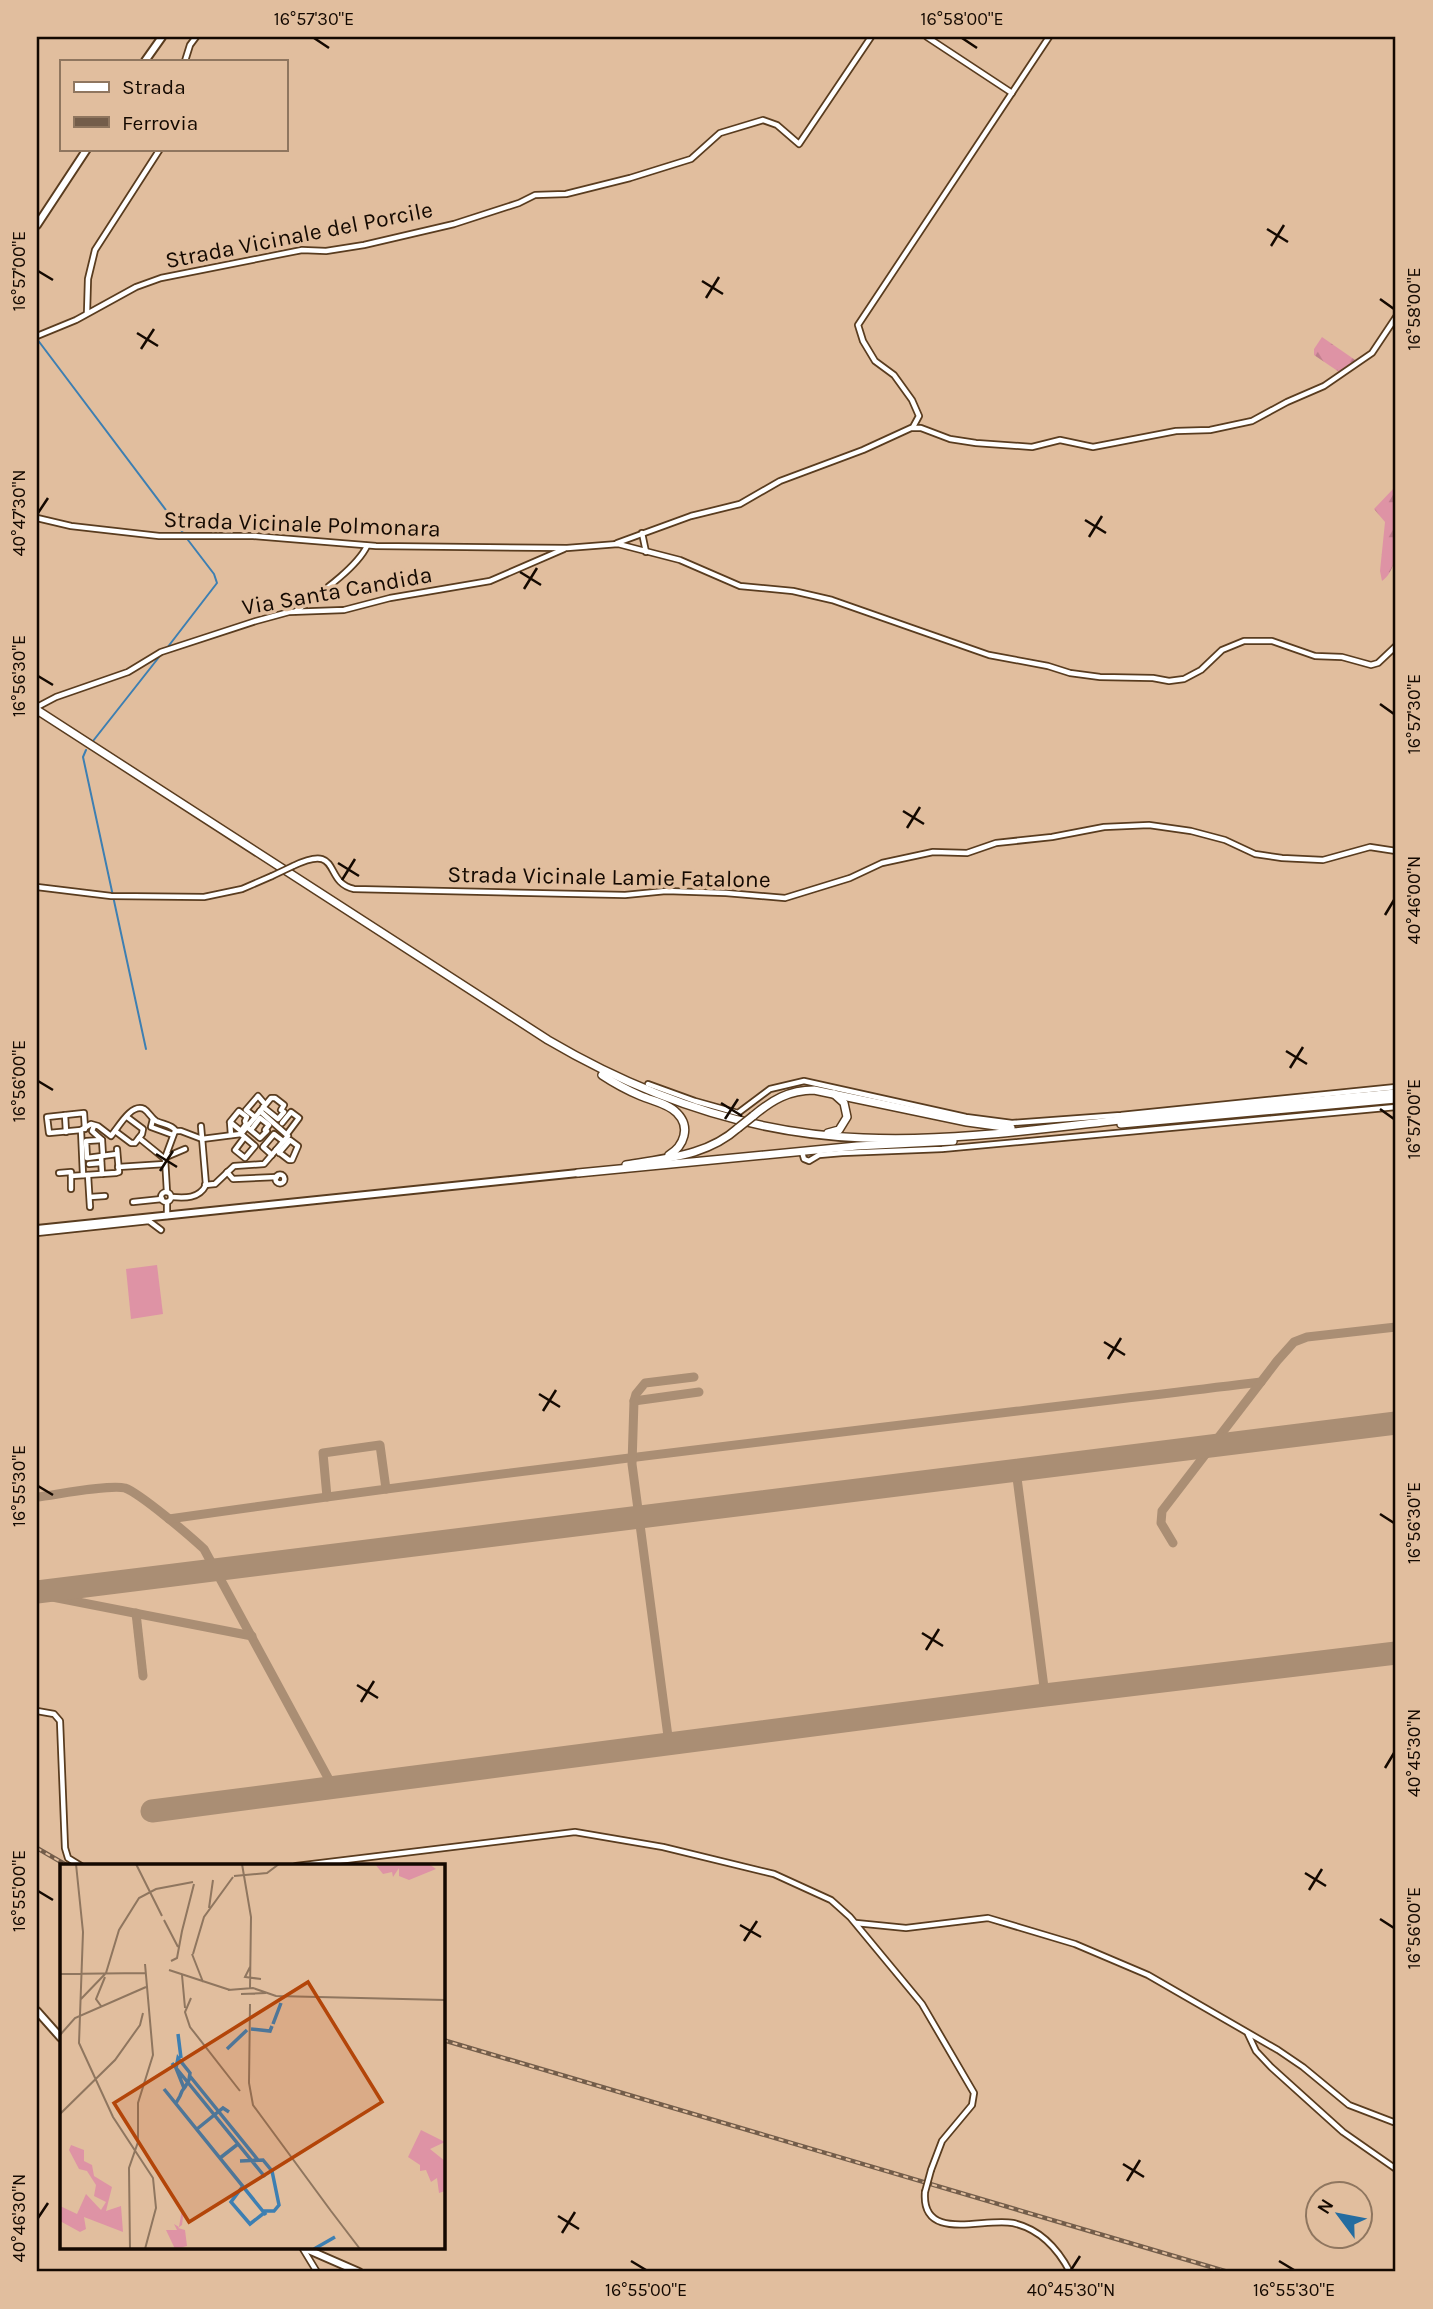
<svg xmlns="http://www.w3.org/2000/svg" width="1433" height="2309" font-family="Karla,sans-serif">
  <defs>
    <pattern id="forest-firs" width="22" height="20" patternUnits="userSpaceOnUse" patternTransform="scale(1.75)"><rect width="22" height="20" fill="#de93a5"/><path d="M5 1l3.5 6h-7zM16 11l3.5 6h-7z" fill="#be7d8c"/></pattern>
  </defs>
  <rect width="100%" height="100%" fill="#e1be9e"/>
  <!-- grass -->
  <path fill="#de93a5" d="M157,1265L163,1314L131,1319L126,1269Z"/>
  <!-- forest -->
  <g fill="url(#forest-firs)">
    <path d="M1322,337L1358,362L1342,374L1314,355V349Z"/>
    <path d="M1393,489L1396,490C1396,515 1404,566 1382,581L1380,571L1385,522L1374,509Z"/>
  </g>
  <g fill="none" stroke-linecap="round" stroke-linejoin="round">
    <!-- stream -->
    <g stroke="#3d7fb2" stroke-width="2">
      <path d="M37,339L184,534"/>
      <path d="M167,648L217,583L214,574L188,540"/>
      <path d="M93,741L163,652"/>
      <path d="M86,750L83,757L146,1049"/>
    </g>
    <!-- taxiway -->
    <g stroke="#aa8e74" stroke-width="9">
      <path d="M634,1401L699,1392"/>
      <path d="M1016,1470L1045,1695"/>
      <path d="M37,1497C55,1495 110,1484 125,1488C141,1494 190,1536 204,1549L333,1787"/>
      <path d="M327,1497L323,1453L380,1445L386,1489"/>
      <path d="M169,1519C532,1467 897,1426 1261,1382"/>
      <path d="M1173,1543L1161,1523L1162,1511L1277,1361L1294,1342L1307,1337L1396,1327"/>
      <path d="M37,1594L252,1636"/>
      <path d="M136,1613L143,1676"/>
      <path d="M669,1744L632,1464L634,1401L636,1394L645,1383L694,1377"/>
    </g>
    <!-- runway -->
    <g stroke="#aa8e74" stroke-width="23">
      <path d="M37,1592L1396,1423"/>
      <path d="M152,1811L1045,1695L1396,1653"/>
    </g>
    <!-- minor casing -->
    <g stroke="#593c1f" stroke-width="8">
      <g id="minor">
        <path d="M927,37L1012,93"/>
        <path d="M185,61L190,45L196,37"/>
        <path d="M87,313L88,279L95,250L160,149"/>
        <path d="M37,336L76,320L136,287L161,278L302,250L326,251L364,245L454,224L519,203L535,195L566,194L630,178L691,159L720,133L763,120L777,125L799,144L871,37"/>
        <path d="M913,427L919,416L912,400L894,375L875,361L863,341L858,325L1049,37"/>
        <path d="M37,518L71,526L159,536H253L376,546L567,548L618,544L680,560L740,586L793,591L832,600L989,655L1048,666L1070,673L1100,677L1153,678L1169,681L1184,679L1201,670L1222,650L1244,641H1272L1315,656L1342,657L1371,665L1378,663L1396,646"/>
        <path d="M642,533L646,552"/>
        <path d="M617,543L691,516L740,504L780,481L863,450L911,428H921L950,439L976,443L1032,447L1060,440L1093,447L1176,431L1210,430L1252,421L1287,402L1324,386L1372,353L1396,317"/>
        <path d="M296,611C316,596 356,569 367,546"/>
        <path d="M37,707L56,697L128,672L161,652L256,621L289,612L344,610L390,598L490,581L564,549"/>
        <path d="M293,866C343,842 322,882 354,889L625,895L666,891L726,893L785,898L850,878L882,863L933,852L967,853L996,843L1052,837L1104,827L1149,825L1191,831L1225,840L1255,854L1282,858L1323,860L1370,847L1396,851"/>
        <path d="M37,887L111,896L204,897L242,889L272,876"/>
        <path d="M648,1084L695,1101L738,1113L770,1089L804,1081L966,1117L1012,1123L1121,1115L1396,1087"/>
        <path d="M65,1115L66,1132"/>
        <path d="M255,1117L246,1110L258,1096L264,1103"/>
        <path d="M153,1119L151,1127L173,1135"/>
        <path d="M230,1122L241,1131L246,1124L245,1121L247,1117L239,1111L230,1122L231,1135"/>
        <path d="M282,1123L291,1112L299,1118L287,1134"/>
        <path d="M94,1126L92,1131L102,1140L103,1156"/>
        <path d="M247,1127L260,1138L267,1131L265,1130L269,1125L260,1118L251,1130"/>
        <path d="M81,1130L49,1133L47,1117L84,1113L85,1129"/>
        <path d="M115,1131L131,1143H135L142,1134L143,1129L127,1117"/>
        <path d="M241,1134L255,1146L245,1158L235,1150L244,1138"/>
        <path d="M139,1138L165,1159"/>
        <path d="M102,1140L86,1141L87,1158L117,1154"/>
        <path d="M276,1150L289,1160H292L298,1146L290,1140L279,1153"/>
        <path d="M802,1152L804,1159L809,1161L819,1155L842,1153L942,1149L1396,1107"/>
        <path d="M272,1155L263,1147L274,1134L283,1141"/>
        <path d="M101,1157L102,1174"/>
        <path d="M166,1157L185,1149"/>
        <path d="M89,1164L101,1163"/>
        <path d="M118,1167L165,1164"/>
        <path d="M227,1172L233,1179L277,1177"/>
        <path d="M59,1173L71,1172V1189"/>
        <circle cx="280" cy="1179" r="4.5"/>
        <path d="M83,1175L81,1130L91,1124L98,1126L111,1136C118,1128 131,1103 144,1109C149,1112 151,1118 156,1121C164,1125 171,1124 176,1131"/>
        <path d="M88,1175L90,1207"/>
        <path d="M71,1176L116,1173L119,1172L117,1149"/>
        <path d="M205,1185L215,1184L234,1166L264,1164L288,1136L260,1111"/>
        <path d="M167,1192L165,1158L175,1131H181L202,1139L241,1134L271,1098H275L284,1105L281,1110L284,1112L278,1119L263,1107"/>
        <circle cx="166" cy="1197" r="5"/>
        <path d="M90,1197L105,1196"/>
        <path d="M171,1197C185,1198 199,1199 206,1185L201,1126"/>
        <path d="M133,1202L162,1199"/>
        <path d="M167,1202V1216"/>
        <path d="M37,1233L149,1221L161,1230"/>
        <path d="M37,1711L54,1714L60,1721L65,1848L68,1858L81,1866"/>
        <path d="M296,1866L575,1832L663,1847L774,1874L831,1900L850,1917L922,2004L974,2093L972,2105L942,2141L931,2170"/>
        <path d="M856,1923L906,1928L988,1918L1075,1944L1148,1975L1278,2050L1303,2067L1349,2105L1396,2123"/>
        <path d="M1248,2034L1256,2051L1271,2067L1343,2132L1396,2169"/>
        <path d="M925,2192C921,2243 984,2217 1013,2223C1040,2229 1058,2249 1070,2272"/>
        <path d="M303,2249L317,2272"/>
      </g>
    </g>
    <!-- major casing -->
    <g stroke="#593c1f" stroke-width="10">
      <g id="major">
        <path d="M145,61L162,37"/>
        <path d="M37,225L87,149"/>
        <path d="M37,1229L578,1173"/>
        <path d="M37,2011L61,2038"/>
        <path d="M304,2248L359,2272"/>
      </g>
    </g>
    <!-- highway casing -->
    <g stroke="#593c1f" stroke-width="10">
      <g id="highway">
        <path d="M37,710L548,1040C645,1097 750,1134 863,1138C955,1142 1047,1128 1138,1118C1224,1108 1310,1101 1396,1093"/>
        <path d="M602,1075C614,1083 627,1090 641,1096C653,1101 669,1104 677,1113C691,1127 684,1146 669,1155"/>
        <path d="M753,1116C772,1100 789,1090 814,1090L967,1122L1011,1128"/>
        <path d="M1121,1124L1396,1099"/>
        <path d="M828,1133L839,1130L847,1117L844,1103L834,1094"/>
        <path d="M626,1165C666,1158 707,1156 738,1128"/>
        <path d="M578,1173L857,1146L953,1141"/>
      </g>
    </g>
    <!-- minor -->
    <use href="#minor" stroke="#fff" stroke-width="4.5"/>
    <!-- major -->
    <use href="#major" stroke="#fff" stroke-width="6"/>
    <!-- highway -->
    <use href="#highway" stroke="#fff" stroke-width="7"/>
    <!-- rail casing -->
    <g stroke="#735d4a" stroke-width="4.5">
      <g id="rail">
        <path d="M37,1848L68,1866"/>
        <path d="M443,2040L1228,2272"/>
      </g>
    </g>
    <!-- rail -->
    <use href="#rail" stroke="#e1be9e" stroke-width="2" stroke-dasharray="5" stroke-linecap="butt"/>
    <!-- minor-bridge casing -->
    <g stroke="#593c1f" stroke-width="8" stroke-linecap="butt">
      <g id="minor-bridge">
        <path d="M272,876L293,866"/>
        <path d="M925,2192L931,2170"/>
      </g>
    </g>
    <!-- highway-bridge casing -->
    <g stroke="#593c1f" stroke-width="10" stroke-linecap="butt">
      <path id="highway-bridge" d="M738,1128L753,1116"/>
    </g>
    <!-- minor-bridge -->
    <use href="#minor-bridge" stroke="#fff" stroke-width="4.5"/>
    <!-- highway-bridge -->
    <use href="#highway-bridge" stroke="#fff" stroke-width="7"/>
  </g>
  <!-- ticks -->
  <path fill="none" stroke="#140901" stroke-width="2.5" d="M314,38L329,48M962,38L977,48M1267,229L1288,242M1271,246L1284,225M38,271L53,280M702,281L723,294M706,298L719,277M1380,299L1394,309M137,333L158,346M141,349L154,329M38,513L48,498M1085,520L1106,533M1089,537L1102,516M520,572L541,585M524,589L537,568M38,676L53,685M1380,704L1394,714M903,811L924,824M907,828L920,807M338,863L359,876M342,880L355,859M1385,915L1394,900M1286,1051L1307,1064M1290,1068L1303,1047M38,1081L53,1090M721,1103L742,1116M1380,1109L1394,1119M725,1119L738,1099M156,1154L177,1167M160,1171L173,1151M1104,1342L1125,1355M1108,1359L1121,1338M539,1394L560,1407M543,1411L556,1390M38,1486L53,1495M1380,1514L1394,1523M922,1633L943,1646M926,1650L939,1629M357,1685L378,1698M361,1702L374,1681M1385,1768L1394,1753M1305,1873L1326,1886M1309,1890L1322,1869M38,1891L53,1900M1380,1919L1394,1928M740,1925L761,1937M744,1941L757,1921M1123,2164L1144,2177M1127,2181L1140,2160M558,2216L579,2229M38,2218L48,2203M562,2233L575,2212M631,2261L646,2270M1279,2261L1294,2270M1071,2270L1080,2256"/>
  <g text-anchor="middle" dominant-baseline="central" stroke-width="7" stroke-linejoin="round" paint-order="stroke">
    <!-- street labels -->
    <g font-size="23" fill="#140901" stroke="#e1be9e">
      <text transform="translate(299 235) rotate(-11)">Strada Vicinale del Porcile</text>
      <text transform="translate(302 524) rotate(2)">Strada Vicinale Polmonara</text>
      <text transform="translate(337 591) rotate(-10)">Via Santa Candida</text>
      <text transform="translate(609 877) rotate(1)">Strada Vicinale Lamie Fatalone</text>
    </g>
  </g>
  <!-- overview -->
  <g transform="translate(60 1864)">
    <rect width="385" height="385" fill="#e1be9e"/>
    <path d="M315,0H369L376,5L349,16L339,12V4L333,13L332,8L323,10ZM361,266L385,278L370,285L385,297V327L379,329L377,314L371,318L366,306L360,307V301L348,293ZM11,281L24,286V297L32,301L34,312L52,323L46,347L61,342L63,368L24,353L26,365L20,368L0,357V342L17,350L26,330L41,346L46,338L34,332L36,321L27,307L19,305L9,286ZM122,345L123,353L122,361L118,364L125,366L127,382L115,385L106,366H117L114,360L119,363Z" fill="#de93a5"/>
    <path fill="none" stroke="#3d7fb2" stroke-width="3.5" d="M213,160L221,139M191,165L210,167L212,162M118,170L121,194M167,185L187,166M112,199L205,313M129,211L198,296M104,225L206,351M116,239L120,232L122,227L125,223L129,216L130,209L118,194L116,204L124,224M137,265L163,244L169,248M160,294L178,280M180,297L203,296L212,307L219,341L214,347H203M183,322L171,338L190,360L204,349M254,385L275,373"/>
    <path fill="none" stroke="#8f765f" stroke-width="2" d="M16,0L23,68L19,179L53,253L93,314L96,344L85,385M76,0L91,30M182,0L191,53L190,125M174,12L207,9L219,0M91,30L102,52M149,44L153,16M104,56L118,83M122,67L134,20M132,90L143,118M133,90L144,53L173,13M111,97L117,94L122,67M190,103L185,113L201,115M109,106L170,126M46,109L59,66L79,34L96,25L133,18M0,110L86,109M122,111L125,144M168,126L193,124L216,132L385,136M181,130L206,129M131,134L125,148L130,163L180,227M21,135L46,109M190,140L189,219L193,241L271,347M41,142L36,135L45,113M0,171L15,154L86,123M0,250L55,196L80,161L83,149M271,347L300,385M70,385L69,304L78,278V239L93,191L85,100"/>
    <path fill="#b34509" fill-opacity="0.15" stroke="#b34509" stroke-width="3.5" d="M248,118L322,238L129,358L54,239Z"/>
    <rect width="385" height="385" fill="none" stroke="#140901" stroke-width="3.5"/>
  </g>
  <!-- border -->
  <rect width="1433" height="2309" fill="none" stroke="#e1be9e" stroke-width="77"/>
  <!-- legend -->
  <rect x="60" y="60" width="228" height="91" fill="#e1be9e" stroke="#8f765f" stroke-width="2"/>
  <rect x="74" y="82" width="35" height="10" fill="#ffffff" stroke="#8f765f" stroke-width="2"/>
  <text x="122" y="94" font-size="21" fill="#140901">Strada</text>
  <rect x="74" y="117" width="35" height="10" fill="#735d4a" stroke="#8f765f" stroke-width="2"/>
  <text x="122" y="130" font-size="21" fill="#140901">Ferrovia</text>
  <!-- north arrow -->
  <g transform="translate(1339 2215) rotate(302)"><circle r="33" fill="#e1be9e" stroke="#8f765f" stroke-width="2"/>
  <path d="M0-5L12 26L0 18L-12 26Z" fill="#246ca0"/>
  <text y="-10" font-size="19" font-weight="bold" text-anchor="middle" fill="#140901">N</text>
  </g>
  <rect x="38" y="38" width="1356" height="2232" fill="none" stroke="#140901" stroke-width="2.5"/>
  <g font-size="18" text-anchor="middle" fill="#140901">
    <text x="314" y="25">16°57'30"E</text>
    <text x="962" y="25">16°58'00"E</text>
    <text transform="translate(19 271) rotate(-90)" y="6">16°57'00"E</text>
    <text transform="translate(1414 309) rotate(-90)" y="6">16°58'00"E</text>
    <text transform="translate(19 513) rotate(-90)" y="6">40°47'30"N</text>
    <text transform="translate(19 676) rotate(-90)" y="6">16°56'30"E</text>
    <text transform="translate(1414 714) rotate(-90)" y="6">16°57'30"E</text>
    <text transform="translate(1414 900) rotate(-90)" y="6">40°46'00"N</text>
    <text transform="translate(19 1081) rotate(-90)" y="6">16°56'00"E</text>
    <text transform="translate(1414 1119) rotate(-90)" y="6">16°57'00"E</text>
    <text transform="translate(19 1486) rotate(-90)" y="6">16°55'30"E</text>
    <text transform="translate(1414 1523) rotate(-90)" y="6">16°56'30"E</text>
    <text transform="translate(1414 1753) rotate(-90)" y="6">40°45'30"N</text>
    <text transform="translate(19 1891) rotate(-90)" y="6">16°55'00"E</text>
    <text transform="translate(1414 1928) rotate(-90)" y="6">16°56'00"E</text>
    <text transform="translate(19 2218) rotate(-90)" y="6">40°46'30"N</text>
    <text x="646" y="2296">16°55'00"E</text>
    <text x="1071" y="2296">40°45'30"N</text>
    <text x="1294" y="2296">16°55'30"E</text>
  </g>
</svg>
